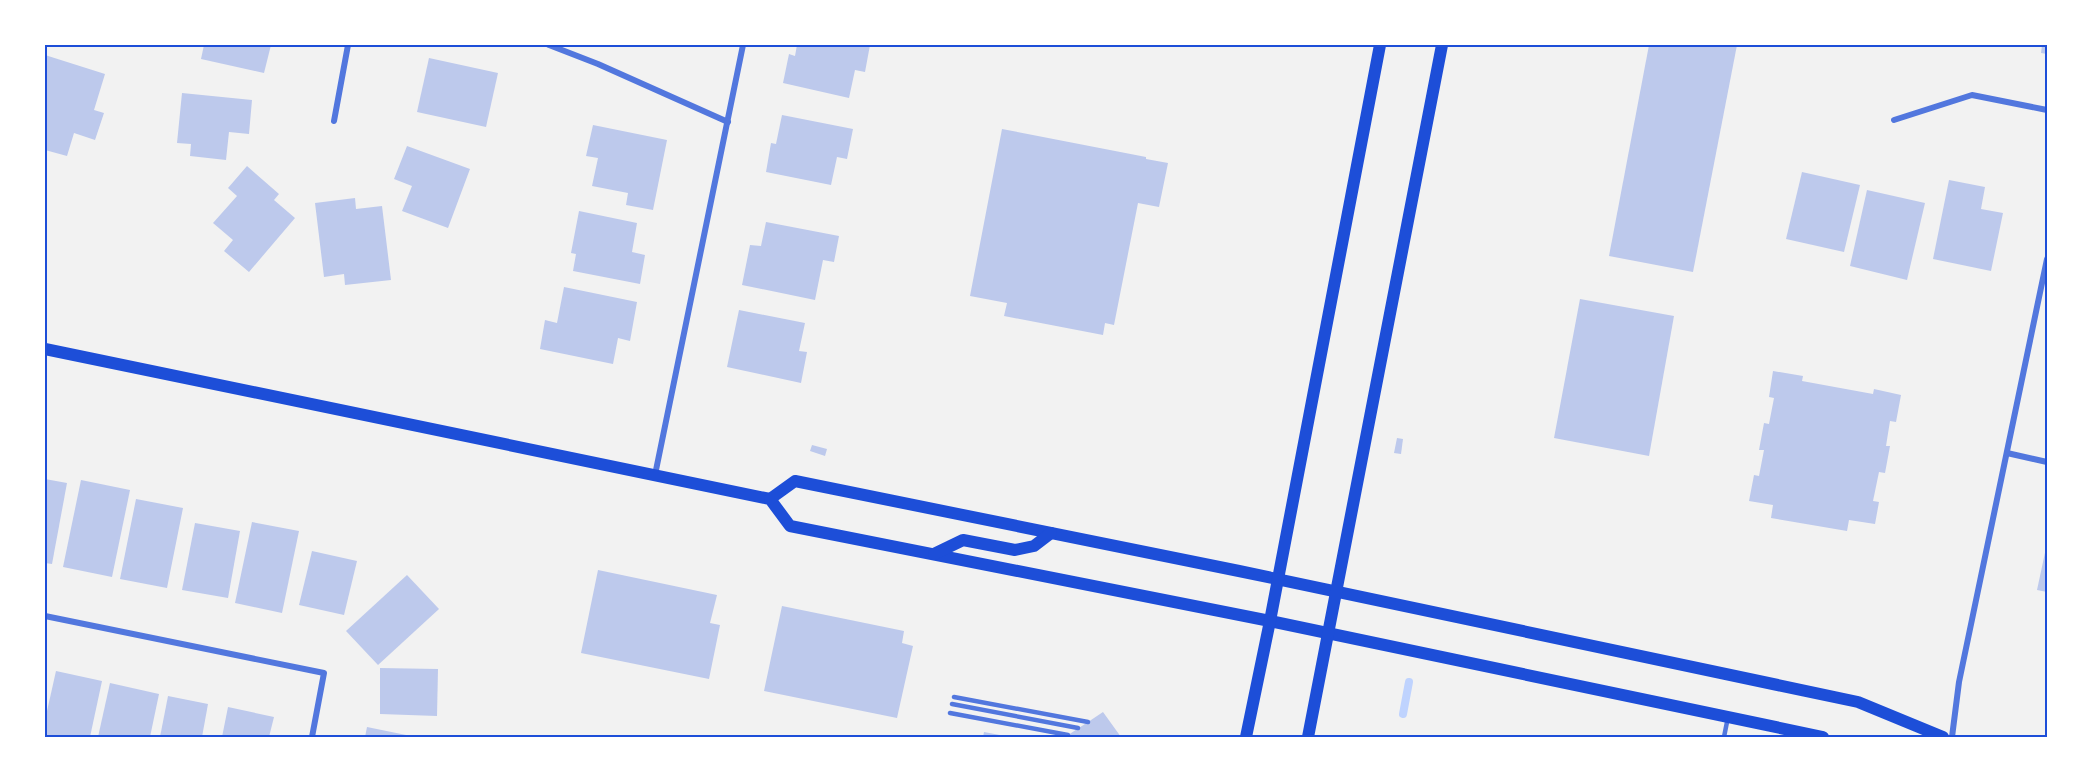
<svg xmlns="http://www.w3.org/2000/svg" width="2092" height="782" font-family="Mulish,sans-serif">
  <rect width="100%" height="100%" fill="#f2f2f2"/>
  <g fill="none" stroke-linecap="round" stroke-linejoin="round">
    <!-- stream -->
    <path stroke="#bfd3fe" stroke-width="8" d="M1403,714L1409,682"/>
  </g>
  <!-- building -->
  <g fill="#bdc9ec">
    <path d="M204,45H271L264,73L201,59Z"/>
    <path d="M797,45H870L865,72L855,70L849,98L783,83L789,54L795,56Z"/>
    <path d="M1649,45H1737L1693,272L1609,256Z"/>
    <path d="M2042,45H2047V54L2041,53Z"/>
    <path d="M45,55L105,74L94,110L104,113L95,140L74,133L67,156L45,150Z"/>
    <path d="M429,58L498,73L486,127L417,112Z"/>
    <path d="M182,93L252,100L249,134L229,132L226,160L190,156L191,144L177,143Z"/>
    <path d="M782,115L853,129L847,159L837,157L831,185L766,172L771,143L776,144Z"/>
    <path d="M593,125L667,140L653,210L626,205L628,193L592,186L598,158L586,156Z"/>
    <path d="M1002,129L1146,157V159L1168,163L1159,207L1138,203L1114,325L1105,323L1103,335L1004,316L1007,303L970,296Z"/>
    <path d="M407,146L470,169L448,228L402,211L412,186L394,179Z"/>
    <path d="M247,166L279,194L274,200L295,218L249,272L224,251L233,240L213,223L237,196L228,188Z"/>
    <path d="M1802,172L1860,185L1844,252L1786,239Z"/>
    <path d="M1949,180L1985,187L1981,209L2003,213L1991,271L1933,259Z"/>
    <path d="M1867,190L1925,203L1907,280L1850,266Z"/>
    <path d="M355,198L356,209L382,206L391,280L345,285L344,274L324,277L315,203Z"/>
    <path d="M579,211L637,223L632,252L645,255L640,284L573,271L576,254L571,253Z"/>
    <path d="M766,222L839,236L834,262L823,260L815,300L742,285L750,245L761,246Z"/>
    <path d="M564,287L637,302L630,341L618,338L613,364L540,349L545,320L557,323Z"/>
    <path d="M1580,299L1674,316L1649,456L1554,438Z"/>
    <path d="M739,310L805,323L799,351L807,352L801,383L727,367Z"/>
    <path d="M1773,371L1803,376L1802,381L1873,394L1874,389L1901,395L1896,422L1890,421L1886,446H1890L1885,473L1879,472L1873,501L1879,502L1875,524L1849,520L1847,531L1771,518L1773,505L1749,501L1754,475L1759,476L1764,450H1759L1764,423L1769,424L1774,398L1769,397Z"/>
    <path d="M1397,438L1403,439L1401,454L1394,453Z"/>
    <path d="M812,445L827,449L825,456L810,451Z"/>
    <path d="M45,479L67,483L52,564L45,563Z"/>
    <path d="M81,480L130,490L112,577L63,567Z"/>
    <path d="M136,499L183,508L167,588L120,579Z"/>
    <path d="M252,522L299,531L282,613L235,603Z"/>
    <path d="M195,523L240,531L228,598L182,590Z"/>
    <path d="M2046,548H2047V592L2037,590Z"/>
    <path d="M312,551L357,561L344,615L299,605Z"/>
    <path d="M598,570L717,595L710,623L720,625L709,679L581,653Z"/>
    <path d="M407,575L439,609L378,665L346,631Z"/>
    <path d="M782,606L904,631L902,643L913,646L897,718L764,691Z"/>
    <path d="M380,668L438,669L437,716L380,714Z"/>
    <path d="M56,671L102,681L90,737H45V720Z"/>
    <path d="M110,683L159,694L150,737H98Z"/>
    <path d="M168,696L208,704L202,737H160Z"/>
    <path d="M228,707L274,717L269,737H222Z"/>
    <path d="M1103,712L1121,737H1065L1088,722Z"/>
    <path d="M367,727L411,736V737H365Z"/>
    <path d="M984,732L1005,736L1004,737H983Z"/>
  </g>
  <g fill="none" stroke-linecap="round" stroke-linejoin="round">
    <!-- service -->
    <g stroke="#5277de" stroke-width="4.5">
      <path d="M954,697L1088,722"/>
      <path d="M952,704L1078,728"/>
      <path d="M950,713L1068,735"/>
      <path d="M1724,737L1728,717"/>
    </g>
    <!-- minor -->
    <g stroke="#5277de" stroke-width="6">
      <path d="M549,45L598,64L728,122"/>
      <path d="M1894,120L1972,95L2047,110"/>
      <path d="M334,121L348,45"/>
      <path d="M2007,453L2047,462"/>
      <path d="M655,475L743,45"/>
      <path d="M45,616L324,673L312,737"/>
      <path d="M1952,737L1959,682L2047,259"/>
    </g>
    <!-- secondary -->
    <g stroke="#1d4ed8" stroke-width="12">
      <path d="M45,349L770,499L790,526L1270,621L1823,737"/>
      <path d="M770,499L795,481L1239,571L1858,702L1943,737"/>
      <path d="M934,554L963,540L1015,550L1034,546L1051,533"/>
      <path d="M1246,737L1270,621L1380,45"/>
      <path d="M1308,737L1442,45"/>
    </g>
  </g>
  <!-- border -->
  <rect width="2092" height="782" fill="none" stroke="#ffffff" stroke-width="93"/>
  <rect x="46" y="46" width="2000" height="690" fill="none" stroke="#1d4ed8" stroke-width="2"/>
</svg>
